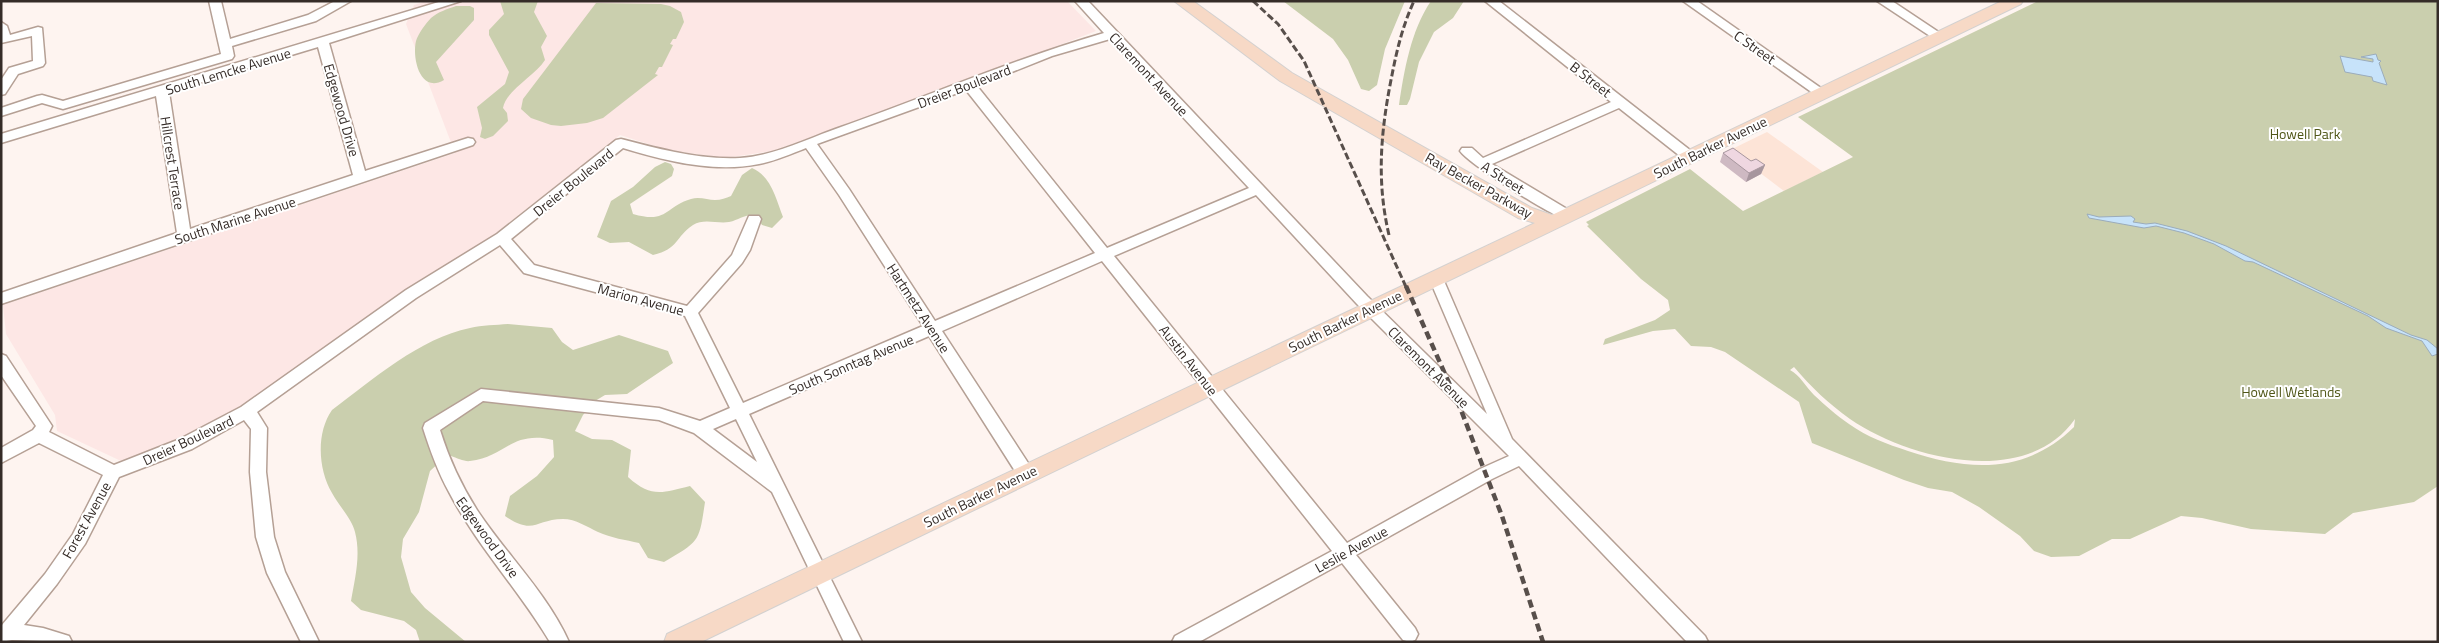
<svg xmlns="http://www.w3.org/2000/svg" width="2439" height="643" font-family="'Titillium Web',sans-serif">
  <rect width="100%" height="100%" fill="#fef4f0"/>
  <!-- built -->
  <path fill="#fde4d7" d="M1767,132L1823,172L1784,191L1730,150Z"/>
  <!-- education -->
  <path fill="#fde7e5" d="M426,1H1067L1096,31L958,84L773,151L725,158L667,150L620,135L491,237L425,277L254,398L190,435L121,461L57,431L55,415L6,334L3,305L455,153L406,24L414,5Z"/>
  <!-- green -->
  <g fill="#cacfae" fill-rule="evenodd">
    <path d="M538,1L534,12L547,36L541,47L545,60C535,76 506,90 503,108L507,113L508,121L493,136L485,139L480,137L482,128L477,107L505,84L509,72L489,35V30L504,14L500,1Z"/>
    <path d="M1283,1H1405L1385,49L1377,85L1369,91L1361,89L1348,60L1333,39Z"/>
    <path d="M1431,1H1464L1453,18L1434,32L1419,62L1410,99L1407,105H1399C1404,71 1411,30 1431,1Z"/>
    <path d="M2038,1H2438V486L2414,502L2353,513L2325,534L2251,529L2202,518L2181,516L2130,539H2112L2079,556L2051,557L2034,551L2020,536L1979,507L1952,492L1928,488L1904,480L1812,443L1799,402L1725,352L1711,347L1691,346L1675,329L1653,331L1603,345L1605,339L1655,320L1670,310L1668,300L1641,279L1587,226L1589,225L1586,222L1690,169L1743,211L1853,157L1798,117ZM1794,367C1811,387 1829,404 1850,419C1908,459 2026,489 2075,419L2074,427C2025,475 1968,471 1908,451C1887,444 1867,437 1849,424C1837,416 1825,405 1814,395C1806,387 1800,375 1790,370Z"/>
    <path d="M596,3L661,4L670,6L681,12L684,22L676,39H673L670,44L673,45L662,67H659L655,74L658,75L603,118L587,123L561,126L551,125L531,118L521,109L523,99Z"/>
    <path d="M456,6H470L474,8V20L436,62L444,80C420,94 412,58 416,41C418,34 426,23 431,18C438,12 447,9 456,6Z"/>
    <path d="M665,162L671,164L674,169L672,176L630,204L633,214C668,224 664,207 691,199C699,196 708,200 715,200C721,200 726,198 731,196L742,175L752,168C771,176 776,199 783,217L772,228L762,225L755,215C742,215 739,220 729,222C717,224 704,218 693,225C675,237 679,249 653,255L629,242L610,243L597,237L611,201L633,187L655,167Z"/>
    <path d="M508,324L552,328L562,342L573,350L619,335L668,351L673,363L627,394L605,395L595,401L583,415L575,431L592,439L612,440L631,450L628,477C651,498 662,493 690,486L705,502C699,542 700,541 664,562L648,558L639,543C626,540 611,538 598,532C587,527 576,519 563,519C536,519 534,536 505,516L510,496L537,476L554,457L553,440C511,430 504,458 470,461C465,462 457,458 451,456L442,460L430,471L419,512L403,539L401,557L411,592L425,608L466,642H420L416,630L404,621L361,610L351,601C355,578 361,555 355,532C352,519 339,506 332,493C318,469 316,433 332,410C372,380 420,338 470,328C482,325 496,325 508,324Z"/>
  </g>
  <!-- water -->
  <g fill="#c7e3fa" stroke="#9bacbb">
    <path d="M2376,54L2378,60L2381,61L2379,63L2387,85L2373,81L2372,77L2345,72L2340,56L2373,62V59L2361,57Z"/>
    <path d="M2087,214L2099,217L2131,216L2135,219L2133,222L2146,224L2155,223L2187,231L2226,246L2411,335L2427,340L2438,349V354L2432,356L2422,341L2386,328L2368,316L2253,262L2245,261L2214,244L2184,233L2156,226L2144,228L2089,218Z"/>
  </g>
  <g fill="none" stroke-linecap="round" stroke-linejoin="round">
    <!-- minor casing -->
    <g stroke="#b5a095" stroke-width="3">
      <g id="minor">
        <path d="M209,1H221L230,39L308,15L335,1H351L316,21L232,46L234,56L232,59L63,109L42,103L1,116V108L37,96L42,95L63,101L221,54Z"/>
        <path d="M442,1H461L329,43L365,171L468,138L473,139L475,142L473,145L1,304V293L177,233L156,96L1,143V134ZM318,47L353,175L190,229L169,92Z"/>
        <path d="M1075,1H1088L1367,296L1487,414L1429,278L1431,274H1441L1512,439L1705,636L1708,642H1687L1519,466L1492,479L1356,555L1415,628L1418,634L1415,640L1410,642L1403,640L1342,563L1199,642H1172L1175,636L1332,551L1102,261L942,331L1032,469L1034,474L1032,479L1026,481L1020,479L929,336L749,414L862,642H844L772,492L694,433L659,420L483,401L440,430C449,459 461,485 477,510C506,554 547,593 569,642H550C519,590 477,546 449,492C438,472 430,450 423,428L425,423L481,389L659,408L700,421L730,408L685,316L524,273L500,245L416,298L257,412L267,428L266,472L274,537L285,572L319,642H301L267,573L256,537L250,472L251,429L244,420L192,449L119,477L85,544L57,584L24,625L43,628L69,636L72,642L12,640L1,642L2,625L45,574L73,534L103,475L39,443L1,463V448L33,430L36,426L1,375V354L6,356L52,426L49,432L114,465L180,439L241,407L406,290L497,234L616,140L621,139C660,149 699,160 740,158C774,156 809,138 841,127C929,96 1014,59 1104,33ZM1110,39L1249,188L1107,248L977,86L1052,56ZM966,90L1095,253L935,321L849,189L817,144ZM623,148C666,161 714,173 759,164C775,161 791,154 806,148L839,195L923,326L743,403L698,313L742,263L750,250L761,219L759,216H749L732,255L687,306L534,265L511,239ZM1256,195L1357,304L1509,456L1480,469L1347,543L1114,256ZM736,419L757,462L713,429Z"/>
        <path d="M1485,1H1499L1695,154L1697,157L1695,160H1685L1619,108L1492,164L1572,212L1574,215L1567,220C1550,215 1470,165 1460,151L1462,148H1472L1483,158L1611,102Z"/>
        <path d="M1683,1H1697L1828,93L1822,97L1817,96Z"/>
        <path d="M1877,1H1892L1946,37L1940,41L1936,40Z"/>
        <path d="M1,22L7,26L10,35L38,27L42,28L45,63L43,66L18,74L5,94L1,95V80L9,68L33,61L32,36L1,43Z"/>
      </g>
    </g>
    <!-- major casing -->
    <g stroke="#d3d1d0" stroke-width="2">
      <path id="major" d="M1174,1H1193L1292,73L1532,208L1552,215L2002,1H2023L2021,4L701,642H664L667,634L1535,223L1518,218L1280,81Z"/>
    </g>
    <!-- minor -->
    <use href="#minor" fill="#fff" fill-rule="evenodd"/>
    <!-- major -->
    <use href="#major" fill="#f7d9c6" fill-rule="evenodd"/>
    <!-- rail-far1 -->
    <g stroke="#584f4b" stroke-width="3" stroke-dasharray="7 3" stroke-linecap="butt">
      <path d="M1253,1L1278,24L1304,61L1406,287"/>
      <path d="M1389,235C1376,180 1381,129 1392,75C1397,49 1403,25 1414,1"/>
    </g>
    <!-- rail -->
    <path stroke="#584f4b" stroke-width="4.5" stroke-dasharray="8 4.5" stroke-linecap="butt" d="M1406,286L1461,410L1502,516L1543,642"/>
  </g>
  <!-- wall -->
  <path fill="#ceb9c2" d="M1723,153L1765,165L1761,174L1746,182L1720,162Z"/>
  <!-- shaded-wall -->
  <path fill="#a7969e" d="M1765,165L1761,174L1746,182L1749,173Z"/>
  <!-- building -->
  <path fill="#efd7e1" stroke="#a7969e" d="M1733,148L1751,161L1756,159L1765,165L1749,173L1723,153Z"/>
  <g text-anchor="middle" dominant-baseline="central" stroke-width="4" stroke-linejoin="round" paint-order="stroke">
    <!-- street labels -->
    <g font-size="14" fill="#352c28" stroke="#fff">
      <text transform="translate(1755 47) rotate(35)">C Street</text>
      <text transform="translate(228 71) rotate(-17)">South Lemcke Avenue</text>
      <text transform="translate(1149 74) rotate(47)">Claremont Avenue</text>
      <text transform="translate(1591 79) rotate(38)">B Street</text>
      <text transform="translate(964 86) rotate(-21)">Dreier Boulevard</text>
      <text transform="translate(342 110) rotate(74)">Edgewood Drive</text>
      <text transform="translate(1710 147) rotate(-26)">South Barker Avenue</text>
      <text transform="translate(173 163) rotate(81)">Hillcrest Terrace</text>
      <text transform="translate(1503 177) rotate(32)">A Street</text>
      <text transform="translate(573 182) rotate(-39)">Dreier Boulevard</text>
      <text transform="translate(1479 185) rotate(29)">Ray Becker Parkway</text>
      <text transform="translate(235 220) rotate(-18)">South Marine Avenue</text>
      <text transform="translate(641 299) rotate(15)">Marion Avenue</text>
      <text transform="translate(919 308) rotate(57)">Hartmetz Avenue</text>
      <text transform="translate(1345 321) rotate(-26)">South Barker Avenue</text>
      <text transform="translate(1189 360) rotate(52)">Austin Avenue</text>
      <text transform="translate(851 364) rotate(-23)">South Sonntag Avenue</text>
      <text transform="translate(1429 367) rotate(45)">Claremont Avenue</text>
      <text transform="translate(188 440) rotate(-25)">Dreier Boulevard</text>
      <text transform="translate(980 496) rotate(-26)">South Barker Avenue</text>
      <text transform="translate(86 520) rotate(-61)">Forest Avenue</text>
      <text transform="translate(488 537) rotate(54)">Edgewood Drive</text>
      <text transform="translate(1351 549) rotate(-29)">Leslie Avenue</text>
    </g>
    <!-- park labels -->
    <g font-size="14" fill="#505718" stroke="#fff">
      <text x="2305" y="133">Howell Park</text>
      <text x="2291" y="391">Howell Wetlands</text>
    </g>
  </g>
  <!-- border -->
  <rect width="2439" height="643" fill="none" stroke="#352c28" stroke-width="5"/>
</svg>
